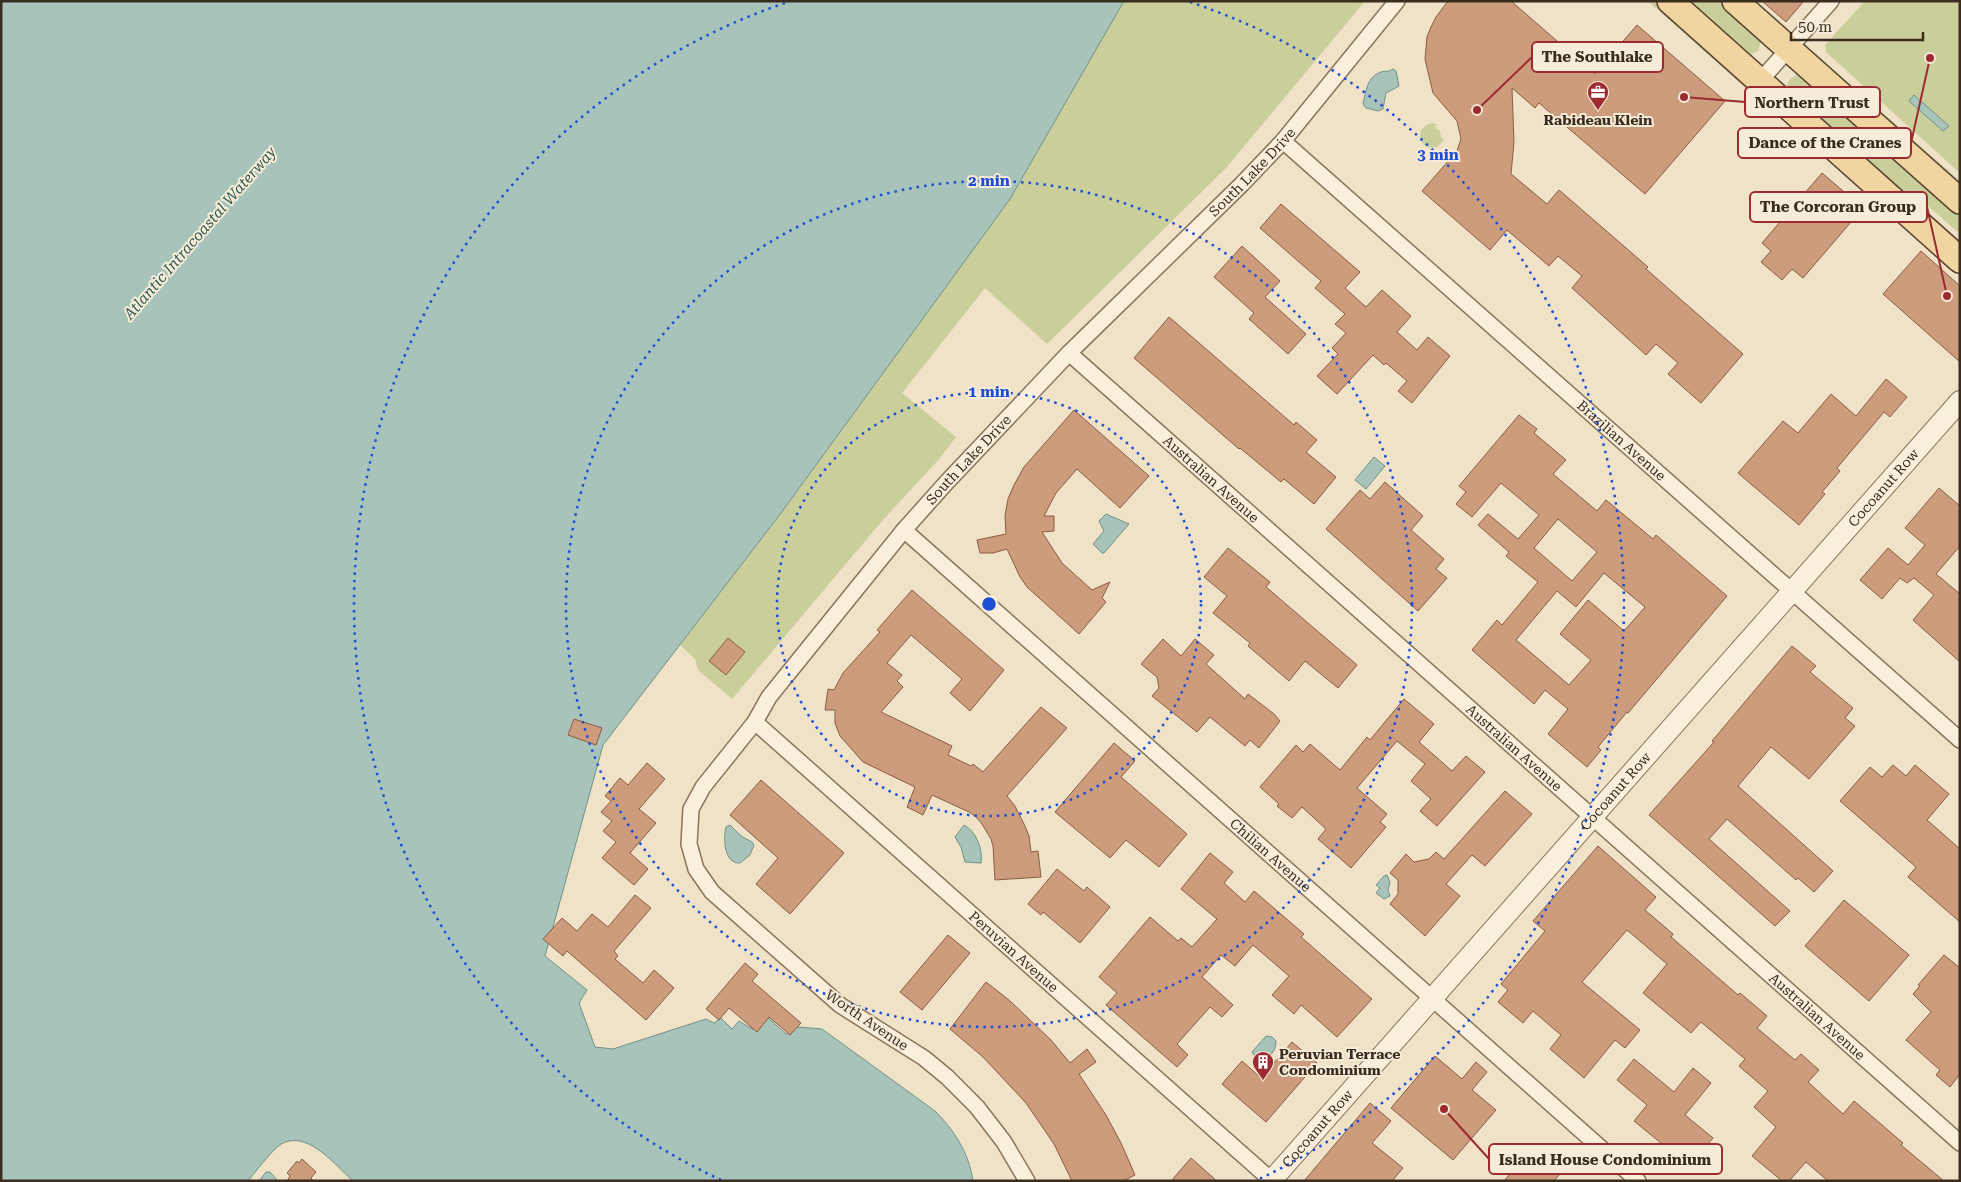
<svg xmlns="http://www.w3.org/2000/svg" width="1961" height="1182" font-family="'Roboto Serif',serif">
  <rect width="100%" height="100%" fill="#efe2c7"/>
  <!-- green -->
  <g fill="#c9ce9a">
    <path d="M1124,1H1365L1226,168L1047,344L985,288L902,393L956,437L940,458L882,521L732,699L698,670L695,659L680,645L781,513L1010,199Z"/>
    <path d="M1648,1H1655L1780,112L1777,116Z"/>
    <path d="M1684,1H1720L1755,32L1761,42L1758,51L1749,55Z"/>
    <path d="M1865,1H1960V173L1826,52L1825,45Z"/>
    <path d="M1815,54L1960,181V187L1813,57Z"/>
    <path d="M1798,75L1808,78L1960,213V234L1927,205L1893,186L1787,90C1787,82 1790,77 1798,75Z"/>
    <path d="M1432,123L1438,125L1434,126L1440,131L1441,138L1444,139C1439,147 1434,150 1425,146L1420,139L1421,130L1428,124Z"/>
  </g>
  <!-- water -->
  <g fill="#a8c3ba" stroke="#6e9288">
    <path d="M1,1H1124L1010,199L781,513L603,745L545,956L587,990L579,1003L595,1047L613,1049L706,1019L714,1023L721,1018L732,1029L739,1021L754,1030L767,1017L786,1034L798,1027L822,1029L935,1111C954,1130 969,1153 973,1181H353C334,1164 303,1124 276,1148C266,1158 257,1170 248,1181H1Z"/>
    <path d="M1393,69L1396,71L1399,86L1386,93L1383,109L1378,111L1366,108L1363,104C1366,91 1367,77 1381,72C1387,70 1387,73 1393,69Z"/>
    <path d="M1914,95L1949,126L1943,131L1909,101Z"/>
    <path d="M1374,457L1385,466L1366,489L1355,480Z"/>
    <path d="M1106,514L1129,524L1104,553H1102L1093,544L1104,531L1099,521Z"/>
    <path d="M730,825L741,836L752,842L754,845L750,855L740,863C724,864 723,838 726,827Z"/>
    <path d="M964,825C977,832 983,850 981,863L965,862L961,847L955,837Z"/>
    <path d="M1387,875L1390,882L1388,890L1390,896L1384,899L1376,893L1380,888L1376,885L1384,876Z"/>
    <path d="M1266,1036L1272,1037L1276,1041C1276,1051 1270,1058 1260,1060L1256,1058L1252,1052Z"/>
    <path d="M266,1172H270L278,1181H259Z"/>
  </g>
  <!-- building -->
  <g fill="#cd9c7d" stroke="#8a5c42" fill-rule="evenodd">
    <path d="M1448,1H1511L1595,74L1637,25L1725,101L1645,194L1539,103L1535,108L1512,88L1514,142L1511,174L1547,204L1559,190L1648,267L1646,269L1743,354L1701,403L1668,374L1678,363L1656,344L1646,355L1572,288L1582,276L1558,256L1549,266L1507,230L1490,250L1422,191L1457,151L1461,139L1457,121L1433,93L1425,59L1427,37L1431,27L1436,17Z"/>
    <path d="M1762,1H1804L1786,22Z"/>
    <path d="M1822,173L1863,208L1803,278L1792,269L1782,280L1761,262L1771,251L1762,243Z"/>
    <path d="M1281,204L1360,272L1345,288L1366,307L1382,290L1411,316L1397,332L1417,350L1428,337L1450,356L1412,403L1398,391L1407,381L1386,363L1384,365L1373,355L1337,394L1317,376L1338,354L1332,348L1346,333L1335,324L1345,314L1315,288L1321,281L1260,228Z"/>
    <path d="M1242,246L1280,281L1265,297L1306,334L1288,354L1249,319L1254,313L1214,277Z"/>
    <path d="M1921,251L1960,286V362L1883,294Z"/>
    <path d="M1169,317L1294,425L1296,422L1317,440L1306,452L1336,477L1314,504L1284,479L1281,482L1240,448L1239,449L1134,358Z"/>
    <path d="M1886,379L1907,397L1890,417L1884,412L1837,468L1840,471L1822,492L1825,494L1799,525L1738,473L1783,421L1798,433L1831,394L1856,416Z"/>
    <path d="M1074,410L1149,476L1120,508L1077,469L1056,493L1044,516H1054V531L1042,532L1062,563L1092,590L1110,582L1102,598L1106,602L1079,634L1027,587L1020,577L1007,549L993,553H980L977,540L1006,534L1005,516L1008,499L1014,485L1024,467Z"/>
    <path d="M1519,415L1537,429L1534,433L1566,460L1553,474L1597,511L1606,500L1653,539L1656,535L1727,596L1628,713L1627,712L1598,747L1601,750L1587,767L1548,734L1568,709L1545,690L1534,704L1472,650L1497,620L1502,625L1538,582L1506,556L1509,552L1478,525L1488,514L1518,539L1539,515L1501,483L1472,517L1456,504L1466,492L1459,486ZM1558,519L1597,552L1572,581L1534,548ZM1604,573L1645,607L1624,631L1588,600L1560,634L1591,660L1569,685L1516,640L1557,591L1576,607Z"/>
    <path d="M1385,482L1423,516L1411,530L1444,559L1436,569L1447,578L1418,611L1326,529L1360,490L1370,499Z"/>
    <path d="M1939,488L1960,506V546L1936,574L1960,594V662L1913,620L1934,595L1914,578L1907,583L1900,578L1882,599L1860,580L1888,548L1908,565L1925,545L1905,528Z"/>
    <path d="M1228,548L1270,582L1266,587L1357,665L1338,688L1305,661L1289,681L1248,646L1250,643L1213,613L1227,596L1204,577Z"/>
    <path d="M912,590L1004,670L970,711L950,693L962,679L911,635L887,663L902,675L897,681L903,687L881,712L952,746L948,755L971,766L973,764L983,772L1041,707L1067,728L1007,796L1015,806L1025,826L1029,836L1031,852L1038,851L1041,877L995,880L993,846L991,839L982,824L976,817L969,812L932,795L923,815L907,807L915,787L863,762L840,736L835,723V710H825L828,689L834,690L843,673L880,632L877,630Z"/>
    <path d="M728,638L745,652L726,675L709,661Z"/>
    <path d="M1163,639L1181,656L1195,639L1214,655L1206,664L1245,699L1248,694L1274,714L1280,721L1259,748L1250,740L1245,746L1210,717L1197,732L1152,696L1159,688L1157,677L1141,664Z"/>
    <path d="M1792,646L1816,666L1810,672L1853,708L1845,718L1855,726L1809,779L1771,747L1738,786L1833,871L1814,892L1798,878L1796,880L1727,819L1709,839L1790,911L1775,926L1649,815L1714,742L1712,741Z"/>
    <path d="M1404,699L1434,724L1419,742L1452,771L1466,756L1485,772L1437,826L1420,811L1431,799L1411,781L1425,764L1397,741L1357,788L1387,814L1380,822L1386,827L1351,868L1318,839L1326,829L1302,807L1292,818L1277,806L1279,804L1260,787L1296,745L1303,752L1310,744L1340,770L1367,737L1370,740Z"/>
    <path d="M574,719L602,728L596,745L568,735Z"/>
    <path d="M1114,743L1135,761L1121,777L1187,834L1159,867L1126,840L1110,858L1055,812Z"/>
    <path d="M647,763L665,779L639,809L656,823L630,853L648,869L634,885L602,858L616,842L603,831L612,821L601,812L611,801L605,796L620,778L628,785Z"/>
    <path d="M1893,765L1906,776L1915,765L1949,794L1927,820L1960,849V922L1908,877L1916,867L1840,801L1870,767L1882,777Z"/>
    <path d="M761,780L844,853L790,914L756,884L778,858L730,815Z"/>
    <path d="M1505,791L1532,814L1485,866L1472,855L1446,884L1460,896L1425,936L1390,904L1398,894V880L1390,873L1406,854L1414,862L1429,859L1436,852L1444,859Z"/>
    <path d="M1598,846L1656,897L1645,910L1673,934L1671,937L1738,995L1740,993L1767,1016L1757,1028L1795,1060L1801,1054L1819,1070L1808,1082L1843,1114L1854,1101L1903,1143L1901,1145L1944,1181H1828L1806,1162L1789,1181H1782L1752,1156L1776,1127L1754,1107L1768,1091L1739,1066L1745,1059L1701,1022L1691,1033L1643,993L1667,964L1627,930L1582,982L1640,1030L1625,1048L1615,1040L1584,1078L1550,1049L1561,1035L1533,1011L1523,1023L1498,1002L1508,990L1501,984L1545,931L1533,921Z"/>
    <path d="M1210,853L1233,872L1224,883L1245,902L1254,891L1304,934L1301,937L1372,999L1337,1037L1301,1005L1294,1014L1272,995L1289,976L1253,945L1235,966L1221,955L1202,977L1233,1005L1222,1017L1210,1007L1177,1044L1188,1055L1177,1067L1106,1005L1117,993L1099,977L1150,917L1178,941L1181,938L1192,947L1217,919L1181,889Z"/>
    <path d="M1057,869L1084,891L1087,887L1110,907L1080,943L1043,912L1041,915L1028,904Z"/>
    <path d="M635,895L651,908L614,951L618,956L615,959L643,983L654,970L674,988L646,1020L567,951L563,956L543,939L562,918L577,931L592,914L608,927Z"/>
    <path d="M1844,900L1909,955L1869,1001L1805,946Z"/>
    <path d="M948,935L970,953L922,1010L900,992Z"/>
    <path d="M1944,955L1960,968V1074L1950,1087L1936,1075L1940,1070L1906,1040L1931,1012L1913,994L1920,986L1918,985Z"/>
    <path d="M745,963L758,974L752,981L801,1023L790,1035L769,1017L757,1032L729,1008L719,1020L706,1009Z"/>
    <path d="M986,982L1009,1000L1051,1040L1070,1063L1087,1049L1096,1062L1079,1074L1106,1115L1121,1143L1135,1175L1123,1181H1072L1054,1144L1026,1103L983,1057L950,1029Z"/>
    <path d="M1292,1042L1317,1063L1266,1122L1222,1084L1242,1061L1261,1078Z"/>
    <path d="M1435,1056L1462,1079L1476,1062L1487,1072L1472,1090L1496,1110L1453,1160L1391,1108Z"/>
    <path d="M1634,1059L1674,1092L1693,1068L1711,1083L1685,1115L1713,1138L1689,1166L1634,1121L1647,1105L1617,1080Z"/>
    <path d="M1370,1103L1391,1121L1372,1143L1403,1168L1392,1181H1304Z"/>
    <path d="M1536,1143L1565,1168L1554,1181H1504Z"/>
    <path d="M1191,1158L1217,1181H1171Z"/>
    <path d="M302,1159L316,1172L311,1178L313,1181H287L290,1176L287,1173L297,1161L299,1163Z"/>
  </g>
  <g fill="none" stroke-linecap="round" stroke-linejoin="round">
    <!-- minor casing -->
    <g stroke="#8b735c" stroke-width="18">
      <g id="minor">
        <path d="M1760,81L1831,1"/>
        <path id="s1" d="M1283,141L1960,740"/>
        <path id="s2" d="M1069,353L1960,1143"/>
        <path id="s3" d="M904,530L1638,1181"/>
        <path id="s4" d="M755,722L1271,1180"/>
        <path id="s5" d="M1027,1181L1004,1142L977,1107L947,1077L924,1058L840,1005L712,892L696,869L689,844L691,809L703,787L755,722L769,697L904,530L946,483L1069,353L1242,184L1283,141L1397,1"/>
      </g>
    </g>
    <!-- tertiary casing -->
    <g stroke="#8b735c" stroke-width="22">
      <g id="tertiary">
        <path id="s6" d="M1271,1181L1960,401"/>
      </g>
    </g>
    <!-- primary casing -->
    <g stroke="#594230" stroke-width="28">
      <g id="primary">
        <path d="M1670,1L1960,260"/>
        <path d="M1735,1L1960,201"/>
      </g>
    </g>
    <!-- minor -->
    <use href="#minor" stroke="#f9efdb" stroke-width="15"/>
    <!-- tertiary -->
    <use href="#tertiary" stroke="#f9efdb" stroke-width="20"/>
    <!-- primary -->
    <use href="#primary" stroke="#f1d5a0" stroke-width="25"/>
  </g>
  <!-- distance rings -->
  <g fill="none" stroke="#1d4ed8" stroke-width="2.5" stroke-dasharray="2.5 5">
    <circle cx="989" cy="604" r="212"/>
    <circle cx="989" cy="604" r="423"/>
    <path d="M721 1180A635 635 0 0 1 788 2M1190 2A635 635 0 0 1 1257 1180"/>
  </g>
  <!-- icons -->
  <defs>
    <g id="office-pin" transform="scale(1.125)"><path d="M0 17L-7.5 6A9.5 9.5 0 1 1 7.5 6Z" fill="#9b2b30" stroke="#f6ecd7"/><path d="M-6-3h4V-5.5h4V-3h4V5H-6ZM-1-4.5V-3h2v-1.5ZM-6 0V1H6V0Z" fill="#fff"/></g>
    <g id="building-pin" transform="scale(1.125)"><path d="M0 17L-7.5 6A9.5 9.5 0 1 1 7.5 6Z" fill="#9b2b30" stroke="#f6ecd7"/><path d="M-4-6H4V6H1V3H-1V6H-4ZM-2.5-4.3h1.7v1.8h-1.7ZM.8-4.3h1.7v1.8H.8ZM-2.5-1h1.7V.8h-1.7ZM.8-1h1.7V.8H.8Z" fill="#fff"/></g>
  </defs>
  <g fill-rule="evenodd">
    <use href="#office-pin" x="1598" y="92"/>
    <use href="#building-pin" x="1263" y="1062"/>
  </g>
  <g text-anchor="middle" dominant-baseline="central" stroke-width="4" stroke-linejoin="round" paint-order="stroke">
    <!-- poi labels -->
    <g font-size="14" font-weight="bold" fill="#3b2c20" stroke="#f6ecd7">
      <text x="1598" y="120">Rabideau Klein</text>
      <text x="1279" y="1054" text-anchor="start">Peruvian Terrace<tspan x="1279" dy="16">Condominium</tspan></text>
    </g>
    <!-- street labels -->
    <g font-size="14" fill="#3b2c20" stroke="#f6ecd7">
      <text stroke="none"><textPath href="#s5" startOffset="1372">South Lake Drive</textPath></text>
      <text stroke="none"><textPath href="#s1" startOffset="452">Brazilian Avenue</textPath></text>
      <text stroke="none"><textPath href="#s5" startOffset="968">South Lake Drive</textPath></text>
      <text stroke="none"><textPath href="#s2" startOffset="190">Australian Avenue</textPath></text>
      <text stroke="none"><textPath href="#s6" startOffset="925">Cocoanut Row</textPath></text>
      <text stroke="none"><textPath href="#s2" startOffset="595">Australian Avenue</textPath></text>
      <text stroke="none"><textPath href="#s6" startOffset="520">Cocoanut Row</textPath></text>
      <text stroke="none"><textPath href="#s3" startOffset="490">Chilian Avenue</textPath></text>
      <text stroke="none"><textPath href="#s4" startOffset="346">Peruvian Avenue</textPath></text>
      <text stroke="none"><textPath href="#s2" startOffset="1000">Australian Avenue</textPath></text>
      <text transform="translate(867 1020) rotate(34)">Worth Avenue</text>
      <text stroke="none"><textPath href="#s6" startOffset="70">Cocoanut Row</textPath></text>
    </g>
    <!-- water labels -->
    <g font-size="15" font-style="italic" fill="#2f5b57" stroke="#f6ecd7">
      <text transform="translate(200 233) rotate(-49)">Atlantic Intracoastal Waterway</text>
    </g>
  </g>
  <circle cx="989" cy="604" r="8" fill="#1d4ed8" stroke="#f6ecd7" stroke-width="2.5"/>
  <g font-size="15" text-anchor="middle" font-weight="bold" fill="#1d4ed8" stroke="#f6ecd7" stroke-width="4" stroke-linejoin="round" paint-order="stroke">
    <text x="1438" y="160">3 min</text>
    <text x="989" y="186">2 min</text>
    <text x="989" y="397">1 min</text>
  </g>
  <!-- callouts -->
  <path fill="none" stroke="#9b2b30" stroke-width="2" d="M1477 110L1532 57M1684 97L1745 102M1930 58L1911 143M1947 296L1927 207M1444 1109L1489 1159"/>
  <g fill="#9b2b30" stroke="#f6ecd7" stroke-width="2">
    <circle cx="1477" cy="110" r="5"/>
    <circle cx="1684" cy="97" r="5"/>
    <circle cx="1930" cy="58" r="5"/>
    <circle cx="1947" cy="296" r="5"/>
    <circle cx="1444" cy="1109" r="5"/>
  </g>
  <g fill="#f6ecd7" stroke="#9b2b30" stroke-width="2">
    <rect x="1532" y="42" width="131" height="30" rx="5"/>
    <rect x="1745" y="87" width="135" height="30" rx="5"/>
    <rect x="1738" y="128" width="173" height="30" rx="5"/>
    <rect x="1750" y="192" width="177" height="30" rx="5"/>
    <rect x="1489" y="1144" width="233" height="30" rx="5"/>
  </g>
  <g font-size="15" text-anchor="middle" font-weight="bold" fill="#3b2c20">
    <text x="1597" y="62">The Southlake</text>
    <text x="1812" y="108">Northern Trust</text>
    <text x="1825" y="148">Dance of the Cranes</text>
    <text x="1838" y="212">The Corcoran Group</text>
    <text x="1605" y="1165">Island House Condominium</text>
  </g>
  <!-- border -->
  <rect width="1961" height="1182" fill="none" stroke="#3b2c20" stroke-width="5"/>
  <!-- scale -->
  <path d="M1791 32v8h132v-8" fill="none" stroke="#3b2c20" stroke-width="2.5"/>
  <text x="1798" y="32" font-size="15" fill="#3b2c20" stroke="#f6ecd7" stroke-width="4" paint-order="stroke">50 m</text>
</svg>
